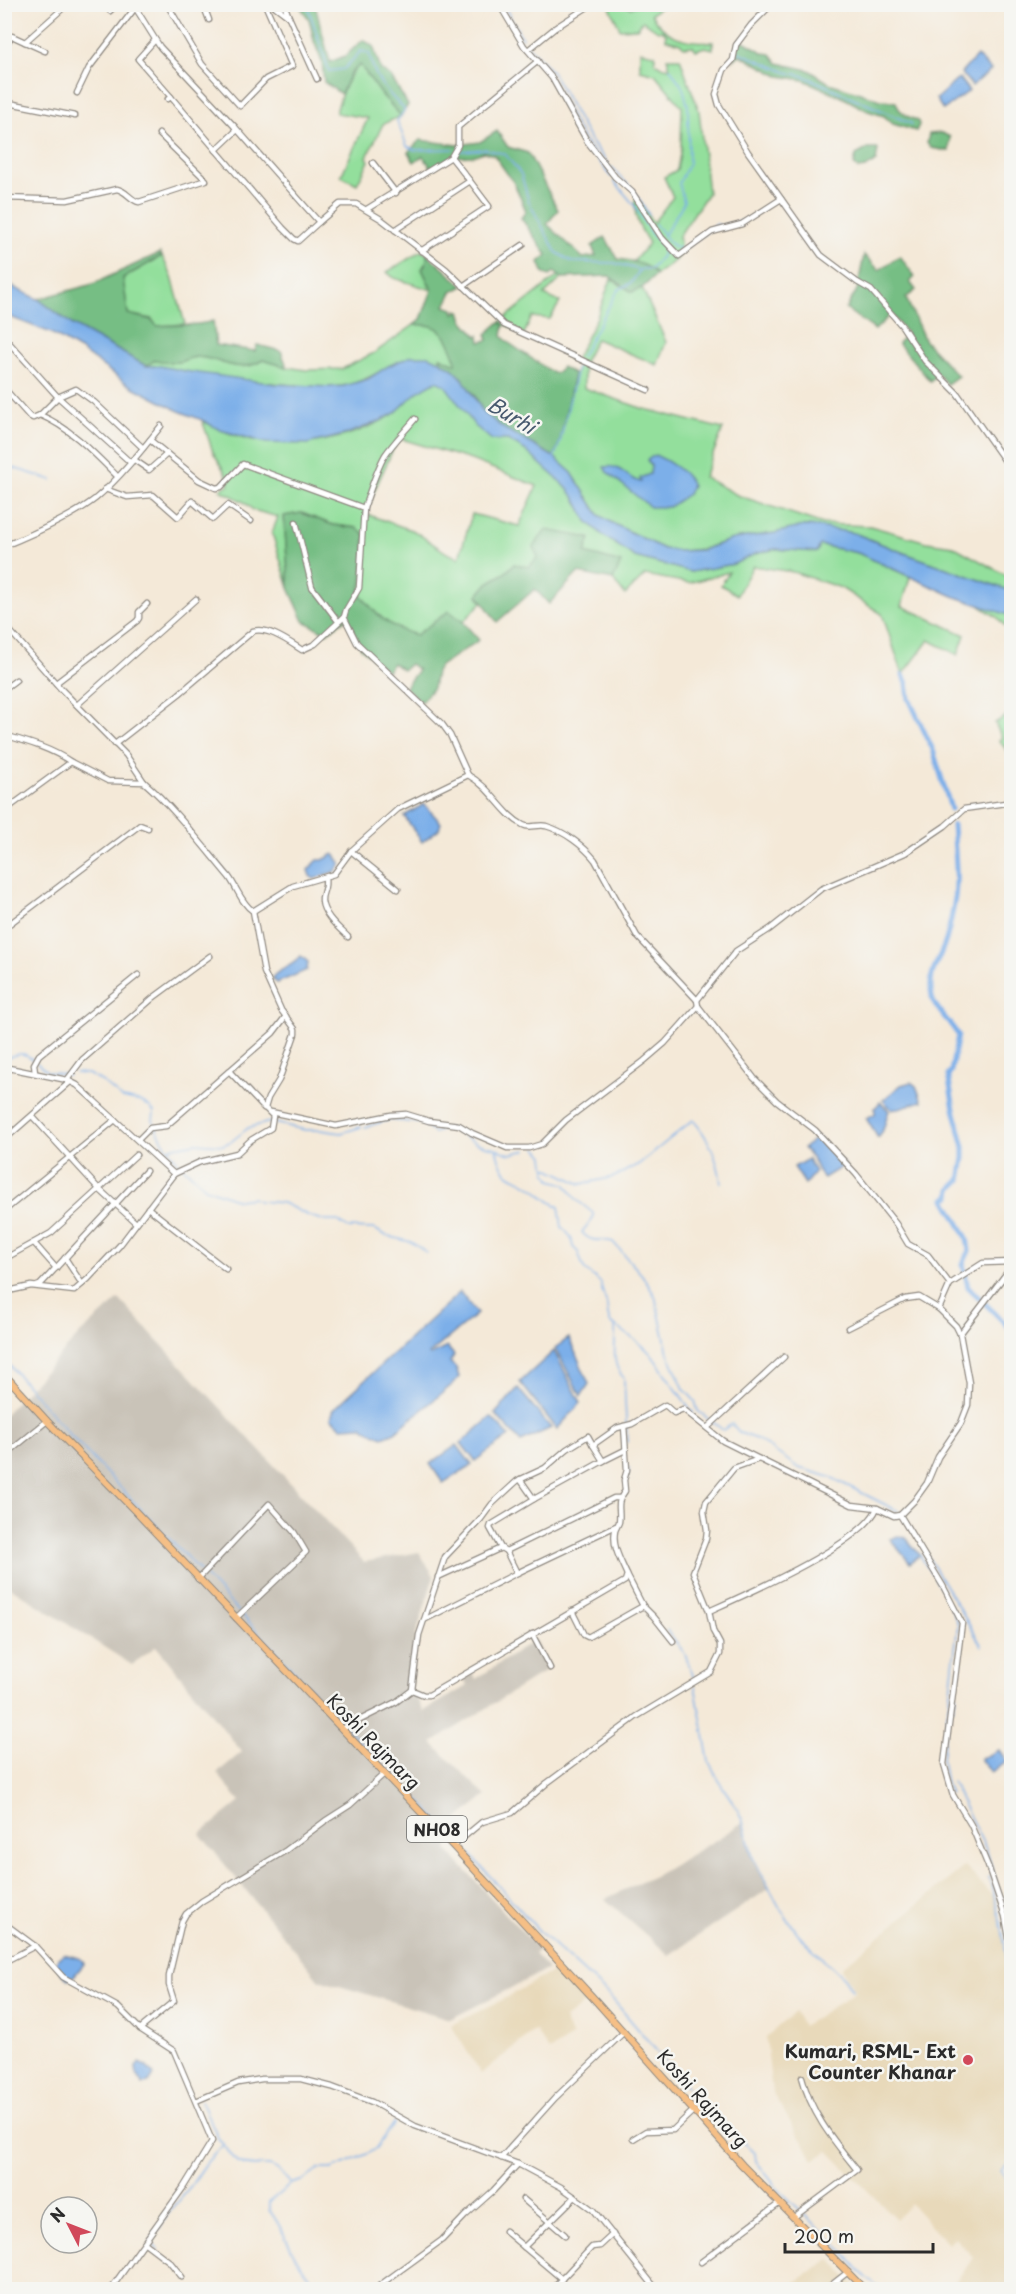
<svg xmlns="http://www.w3.org/2000/svg" width="1016" height="2294" font-family="'Playpen Sans',sans-serif">
  <rect width="100%" height="100%" fill="#f6f6f2"/>
  <filter id="ink" filterUnits="userSpaceOnUse"><feTurbulence type="fractalNoise" baseFrequency=".0167" numOctaves="2"/><feDisplacementMap in="SourceGraphic" scale="12" xChannelSelector="R" yChannelSelector="G"/><feConvolveMatrix kernelMatrix="1 2 1 2 8 2 1 2 1" color-interpolation-filters="sRGB"/></filter>
  <filter id="wash" filterUnits="userSpaceOnUse"><feTurbulence type="fractalNoise" baseFrequency=".008" numOctaves="4" result="noise"/><feDisplacementMap in="SourceGraphic" scale="24" xChannelSelector="R" yChannelSelector="G"/><feGaussianBlur stdDeviation="1.35" result="paint"/><feColorMatrix in="noise" values="0 0 0 0 0 0 0 0 0 0 0 0 0 0 0 0 0 1.4 0 .05"/><feComposite in="paint" operator="in"/></filter>
  <g filter="url(#wash)">
    <rect width="100%" height="100%" fill="#f4e9d8"/>
    <!-- built -->
    <g fill="#e8d9ba">
      <path d="M965,1866L996,1900L1008,1964L1011,1968V2161L1000,2172L1011,2185V2289H948L974,2258L955,2238L948,2244L911,2204L896,2219L828,2151L814,2160L772,2092L766,2037L795,2012L803,2026L855,1992L841,1968Z"/>
      <path d="M556,1970L586,2002L564,2019L572,2037L549,2051L535,2030L481,2074L451,2025L498,2002Z"/>
      <path d="M830,2259L859,2289L784,2290Z"/>
    </g>
    <!-- industrial -->
    <g fill="#c9c3b8">
      <path d="M119,1299L364,1562L419,1552L434,1576L416,1634L412,1690L424,1711L467,1686L462,1677L472,1672L476,1679L535,1640L550,1668L432,1743L486,1796L457,1820L447,1850L539,1950L534,1954L548,1969L450,2019L319,1980L200,1834L240,1802L217,1773L242,1752L156,1646L132,1665L5,1584L4,1415L80,1334Z"/>
      <path d="M743,1822L753,1858L770,1888L669,1955L605,1899L658,1874L716,1840Z"/>
    </g>
    <!-- green -->
    <g fill="#93df9c" stroke="#5f8564" stroke-width="1.5" fill-rule="evenodd">
      <path d="M609,5H623L631,8L635,5H664L651,14C666,39 687,42 713,42V49L705,47L696,50L693,46L684,47L680,43L666,39V34L662,30L658,31L643,21L637,28L620,29Z"/>
      <path d="M640,51L655,54V63L660,66L670,68L667,58H680L699,111L708,193L679,236C684,260 673,261 656,275L651,269L633,262L649,243C640,229 632,215 636,197L653,223L673,197L664,177L677,170L681,148L682,107L655,74L640,70Z"/>
      <path d="M360,64L382,95L401,116L383,124L367,157L369,161L357,184L341,176L368,118L336,113C341,94 346,78 360,64Z"/>
      <path d="M421,251L427,254V261L422,269L432,290L394,278L387,272Z"/>
      <path d="M162,256L172,277L185,324L156,326L152,319L128,314L123,278Z"/>
      <path d="M558,276L562,278L544,295L560,302L550,319L532,317L524,334L500,322Z"/>
      <path d="M611,279L632,292L642,288L666,342L657,365L596,339L584,362V388L641,408L723,429L704,477L737,495L823,524L870,526L927,542L953,546L1011,578V591L904,553L854,533L819,527L804,526L775,533L733,539L703,549L679,551L664,549L612,523L599,515L572,473L554,457L560,442L578,363L576,358L597,317Z"/>
      <path d="M429,324C445,329 456,349 456,365L441,357L440,361C406,347 374,382 341,386C326,388 310,386 295,385C259,382 222,378 186,372C172,369 160,366 146,366L155,360C163,361 171,363 179,362C184,361 191,357 197,357C223,358 235,376 263,360L287,367L306,370L342,369L374,353L414,325Z"/>
      <path d="M436,381L444,384L492,440H508L525,450L565,486L575,498L587,521L605,537L635,557L691,572L734,564L755,554L775,549L817,552L819,545L858,553L910,577L902,606L965,635L958,655L929,640L903,675L882,614L841,588L793,572L753,566L737,595L721,585L729,572L689,583L645,575L625,595L613,580L620,563L585,553L589,539L538,557L529,568L514,564L505,573L488,583L478,595L482,602L463,622L449,611L416,635C388,627 377,616 359,593L362,582L365,535L357,528L333,525L302,513L284,516L289,588L272,533L278,517L253,510L244,502L220,490L229,484L226,474L213,452L202,420C261,455 334,449 392,415C401,409 408,399 416,393C422,388 430,385 436,381ZM398,438L471,460L537,486L519,526L472,514L459,558L447,553L414,531L366,514L373,494Z"/>
      <path d="M974,602L1011,616V633L997,617Z"/>
      <path d="M1011,713V756L999,740L1002,738L995,723Z"/>
    </g>
    <!-- forest -->
    <g fill="#76be84" stroke="#507458" stroke-width="1.5">
      <path d="M299,5H315L330,62L345,56L363,40L373,46L381,70L391,77L408,105L401,116L382,95L360,65L350,74L341,94L324,82L322,62L314,41L309,19Z"/>
      <path d="M740,39L764,53L771,54L778,63L809,70L829,83L845,88L881,100L896,102L899,109L907,116L918,121L919,125L916,131L893,124L884,116L868,111L842,97L804,80L779,76L740,55L733,60Z"/>
      <path d="M497,131L508,147L528,153L558,210L547,224L583,258L596,256L592,246L605,237L618,259C632,261 647,263 656,275L642,288L632,292L609,276L562,278L554,272L550,276L544,274L539,262L547,255L521,218L526,211L514,183L494,155L484,152L472,156L451,157L432,169L423,156L414,162L408,152L420,140L458,145L480,142Z"/>
      <path d="M942,133L950,137L949,151L931,148L927,143L929,134Z"/>
      <path d="M867,149H878L876,161L866,168L858,169L854,164L856,155Z"/>
      <path d="M160,253L162,256L123,278L128,314L152,320L157,326C176,324 195,327 213,321L216,345L255,351L257,345L281,351L287,367L263,360C235,376 223,358 197,357C191,357 184,361 179,362C171,363 163,361 155,360L146,366L73,325L38,299L93,284Z"/>
      <path d="M427,254L463,286L452,292L445,306L453,309L454,313L457,312L456,310L460,311L463,320L477,336L479,335L480,342L488,340L486,334L500,322L504,325L502,336L509,343L553,373H556L562,367L574,374L560,442L554,457L503,428L484,413L475,396L453,369L440,361V357L456,364C456,357 453,351 450,345C442,327 433,324 414,325L421,319L432,290L422,269L427,261Z"/>
      <path d="M864,255L879,270L900,256L915,277L910,282L916,290L906,298L925,341L958,376L947,384L938,374L930,381L898,343L907,334L891,314L875,330L846,309L857,290Z"/>
      <path d="M301,513L333,525L357,528L365,534L362,582L359,593C377,616 388,627 416,635L449,611L463,622L479,640L440,666L436,672L433,688L421,702L405,687L418,670L410,664L403,670L393,663L387,671L361,648L348,618L326,633L304,621L289,588L284,516Z"/>
      <path d="M546,530L590,538L585,553L621,563L613,580L578,573L549,604L535,589L497,622L478,595L488,583L505,573L514,564L529,567L538,557L533,547Z"/>
    </g>
    <!-- water -->
    <g fill="#7cafe9" stroke="#546d8a" stroke-width="1.5">
      <path d="M977,56L991,70L972,86L961,73Z"/>
      <path d="M959,78L969,91L943,110L936,99Z"/>
      <path d="M4,283L38,299L73,325L146,366H160L185,371L276,384L330,387L344,386L368,379L388,366L411,356H429L440,361L453,369L463,379L484,413L503,428L554,457L572,473L599,515L612,523L664,549L679,551L702,550L733,539L775,533L804,526L819,527L854,533L904,553L1011,591V616L953,596L858,553L820,545L817,552L775,549L755,554L734,564L691,572L635,557L605,537L587,521L575,498L565,486L525,450L508,440H492L475,426L445,385L436,381L417,392L395,413L380,421L344,435L307,444L266,443L220,430L202,420L179,411L129,385L80,350L51,333L5,315Z"/>
      <path d="M655,455C667,460 689,473 692,486L688,494L669,507H650L607,472L604,467C621,463 627,480 641,482L640,478L650,474L651,466L647,460Z"/>
      <path d="M424,804L441,823L439,829L422,842L404,816Z"/>
      <path d="M334,854L341,864L336,871L314,879L310,876L308,870L318,860H323Z"/>
      <path d="M301,956L308,962L307,970L277,983L272,978C279,968 293,967 301,956Z"/>
      <path d="M911,1082L916,1086L922,1101L892,1110L883,1100L901,1085Z"/>
      <path d="M880,1102L889,1111C884,1121 886,1130 878,1138L866,1118L875,1114V1108Z"/>
      <path d="M818,1137L823,1145L845,1165L824,1178L818,1171L812,1158L803,1148Z"/>
      <path d="M808,1159L815,1172L805,1184L794,1167Z"/>
      <path d="M460,1292L477,1314L429,1354L431,1355L447,1347L454,1355L450,1362L456,1368L459,1377L453,1384L395,1432L383,1437L370,1432L362,1426L342,1427L331,1418L334,1409Z"/>
      <path d="M569,1338L589,1384L581,1396L555,1348Z"/>
      <path d="M554,1351L581,1403L557,1429L520,1382Z"/>
      <path d="M518,1388L551,1428L521,1442L495,1414Z"/>
      <path d="M491,1417L509,1436L475,1461L461,1443Z"/>
      <path d="M457,1445L472,1465L443,1483L430,1464Z"/>
      <path d="M898,1536L906,1538L920,1555L910,1563L890,1539Z"/>
      <path d="M999,1750L1007,1762L991,1772L980,1759Z"/>
      <path d="M64,1954L81,1959L84,1964L73,1977L68,1979C61,1974 58,1970 56,1961Z"/>
      <path d="M139,2063L146,2066L154,2075L150,2081L143,2085L137,2076L136,2066Z"/>
    </g>
    <g fill="none" stroke-linecap="round" stroke-linejoin="round">
      <!-- stream -->
      <g stroke="#7cafe9" stroke-width="1.5">
        <path d="M307,4L329,71L344,69L361,51L369,53C375,81 385,90 405,110L397,121L407,146L415,150L453,149"/>
        <path d="M503,4L522,38"/>
        <path d="M526,44L552,72L590,140L608,164"/>
        <path d="M739,52L786,72L804,76L912,124"/>
        <path d="M557,91L585,142L611,177"/>
        <path d="M460,151L486,149L505,154L521,174L529,202L556,252L572,262L614,263L640,270L631,283L618,290L581,357"/>
        <path d="M611,167L634,191L649,215"/>
        <path d="M614,181L634,205L651,234L664,248L662,256L651,269H641"/>
        <path d="M655,224L672,245L682,250L717,224L720,226L743,221"/>
        <path d="M665,234L684,202L679,183L689,163L688,106L683,88L670,68"/>
        <path d="M554,458L560,442L578,363"/>
        <path d="M4,465L52,480"/>
        <path d="M4,1055L9,1057C19,1053 25,1052 33,1060"/>
        <path d="M37,1063L48,1072L68,1075"/>
        <path d="M75,1073L88,1074L103,1082L122,1098L142,1102L150,1107L154,1112L153,1121L164,1143L178,1162L206,1188L238,1200L252,1198L259,1201L283,1203L309,1216L326,1221H338L348,1228L374,1229L387,1236L411,1242L427,1253"/>
        <path d="M275,1123L305,1130H321L341,1133L361,1127"/>
        <path d="M365,1127L389,1120L421,1123L434,1133L447,1128C468,1135 471,1145 496,1148C504,1183 512,1172 534,1189C543,1196 549,1202 559,1207L562,1227L571,1237L573,1247L578,1252L584,1269L601,1283C601,1295 606,1296 607,1306C608,1314 607,1318 612,1325H615C617,1343 609,1363 624,1378L627,1442"/>
        <path d="M169,1148L196,1143L223,1145L232,1141L248,1128L270,1122"/>
        <path d="M537,1148L544,1156L546,1172L551,1180L565,1184L577,1200L593,1213V1218L582,1232C591,1244 600,1238 613,1242L642,1275L655,1296L668,1353L684,1389L695,1401L698,1411L723,1430L732,1424L740,1433L757,1439L799,1468L830,1477L898,1511"/>
        <path d="M497,1149L510,1154L527,1150"/>
        <path d="M546,1167L581,1184L614,1177L639,1164L693,1120C709,1138 718,1159 721,1183"/>
        <path d="M616,1326L642,1345L651,1354L693,1413"/>
        <path d="M4,1359L72,1437L201,1572"/>
        <path d="M626,1483L629,1468"/>
        <path d="M617,1544L619,1528"/>
        <path d="M925,1552L982,1646"/>
        <path d="M920,1555L931,1573"/>
        <path d="M205,1576L239,1612"/>
        <path d="M935,1578L942,1590"/>
        <path d="M950,1605L958,1624L942,1759L945,1780L950,1794"/>
        <path d="M242,1615L367,1749L457,1839"/>
        <path d="M667,1630L685,1654L694,1678"/>
        <path d="M695,1686L709,1762L722,1786L737,1808L743,1822L753,1858L781,1910L802,1939L844,1978L852,1990"/>
        <path d="M953,1708L956,1695"/>
        <path d="M952,1782L986,1849L996,1882"/>
        <path d="M460,1843L542,1934L609,1995L689,2089L755,2153L756,2161L777,2188L838,2246L865,2277L882,2290"/>
        <path d="M989,1877L1001,1923L1008,1965L1012,1968"/>
        <path d="M998,1889L1009,1918L1010,1930"/>
        <path d="M201,2101L218,2138L237,2162C262,2173 266,2153 291,2183"/>
        <path d="M1012,2161L1000,2171L1012,2183"/>
        <path d="M158,2250L151,2242L167,2215L188,2190L207,2162L223,2145"/>
        <path d="M318,2290C314,2281 310,2277 304,2270C290,2252 284,2228 269,2210V2202L291,2184L304,2180L318,2169H332L367,2154L376,2148L394,2122"/>
      </g>
      <!-- canal -->
      <g stroke="#7cafe9" stroke-width="5">
        <path d="M903,675L907,683L909,699L933,750L951,809"/>
        <path d="M953,825C955,852 959,882 953,909C951,919 949,930 946,940C939,962 927,972 932,997C934,1008 952,1024 958,1035L951,1071L948,1075L954,1109L964,1147V1158L960,1180L951,1189L950,1196L945,1199L967,1238L969,1251L963,1264L968,1287L1012,1330"/>
      </g>
    </g>
  </g>
  <g filter="url(#ink)">
    <g fill="none" stroke-linecap="round" stroke-linejoin="round">
      <!-- minor casing -->
      <g stroke="#908a82" stroke-width="7">
        <g id="minor">
          <path d="M133,4L160,47L235,127L319,222L340,204H356L381,219L446,269L504,325L648,390"/>
          <path d="M167,4L202,64L240,106L266,79L292,66L265,4"/>
          <path d="M203,4L209,20"/>
          <path d="M272,4L289,17L317,79"/>
          <path d="M284,4L289,17"/>
          <path d="M499,4L524,46L552,78L587,141L615,177L632,192L662,238L679,256L712,232L742,224L781,199"/>
          <path d="M772,4L751,25L736,45L733,60L724,70L716,94L719,105L748,152L821,255L857,282L871,290L902,326L925,361L957,393L1012,471"/>
          <path d="M110,11L117,4"/>
          <path d="M155,40L138,59L171,97L168,99"/>
          <path d="M25,42L45,51"/>
          <path d="M4,47L12,36L25,42L61,10V4"/>
          <path d="M528,50L555,28L592,4"/>
          <path d="M77,93L89,68L135,8"/>
          <path d="M171,97L216,150"/>
          <path d="M4,102L75,116"/>
          <path d="M235,127L236,131L216,150L283,228L294,239L298,241L319,222"/>
          <path d="M373,163L396,193"/>
          <path d="M4,198L67,200L117,189C127,191 130,200 139,202L206,180L159,134"/>
          <path d="M367,209L451,157L458,145V127L538,61"/>
          <path d="M395,230L470,181L451,157"/>
          <path d="M421,251L489,206L470,181"/>
          <path d="M463,286L523,245"/>
          <path d="M4,337L58,397L130,462"/>
          <path d="M4,388L29,416L33,418L40,415C71,428 94,453 117,476"/>
          <path d="M40,415L58,397L76,389L94,402L143,448"/>
          <path d="M150,440L199,480L216,488L221,487L243,464L364,508"/>
          <path d="M133,459L149,470L167,454"/>
          <path d="M105,489L127,497L153,495L178,517L192,501L213,519L228,505L251,521"/>
          <path d="M296,522L312,587L338,621"/>
          <path d="M4,546C31,535 73,516 95,499C119,479 142,450 161,426"/>
          <path d="M4,624L61,689L126,755L144,782"/>
          <path d="M56,683L137,621L139,618V612L147,604"/>
          <path d="M4,689L16,680"/>
          <path d="M77,705L196,599"/>
          <path d="M4,735C28,742 50,748 71,762"/>
          <path d="M115,744L179,694L253,631C269,627 289,642 302,650L315,644L344,617"/>
          <path d="M468,775C492,788 501,813 523,825C530,829 538,824 546,826C564,831 584,846 595,860L637,936L697,1000"/>
          <path d="M4,811L71,762L108,781L144,782C175,809 202,845 229,877C237,888 242,904 253,911L293,886L334,874L351,851L398,809L468,775L450,735L442,724L357,643L344,617L346,610L359,588L364,508C370,491 376,471 385,455C394,442 405,431 415,419"/>
          <path d="M351,851L398,889"/>
          <path d="M325,878C327,890 321,893 322,901C323,915 339,928 348,937"/>
          <path d="M4,928L140,825L148,828"/>
          <path d="M4,1067L67,1080L77,1085L174,1174"/>
          <path d="M229,1071L264,1108"/>
          <path d="M35,1073L34,1064L39,1055L138,975"/>
          <path d="M67,1080L82,1060L153,998L210,956"/>
          <path d="M271,1112L336,1126L391,1115L406,1114L429,1121L459,1125L472,1133L507,1148H529L542,1144L566,1120L644,1061L665,1043L698,1006L697,1000L736,951L770,929L821,889L905,853L945,826L964,809L1012,802"/>
          <path d="M4,1140L70,1082"/>
          <path d="M138,1140L150,1128L166,1126L273,1033L286,1016"/>
          <path d="M148,1208L226,1269"/>
          <path d="M4,1211L115,1120"/>
          <path d="M136,1223L99,1189L136,1155"/>
          <path d="M34,1243L56,1268"/>
          <path d="M65,1258L82,1284"/>
          <path d="M4,1259L51,1233L99,1189L32,1116"/>
          <path d="M950,1284L983,1263L1012,1262"/>
          <path d="M37,1286L40,1285L146,1171"/>
          <path d="M4,1292L31,1286L74,1291L88,1279L120,1245L174,1174L200,1162L237,1153L251,1140L271,1128L273,1116L265,1108L268,1098L279,1080L295,1034V1029L281,1010L264,972L253,911"/>
          <path d="M848,1328L905,1299L919,1297L939,1309"/>
          <path d="M960,1334L1012,1266"/>
          <path d="M708,1427L784,1357"/>
          <path d="M4,1456L47,1421"/>
          <path d="M603,1461L625,1450"/>
          <path d="M534,1499L603,1461L593,1445"/>
          <path d="M900,1515L943,1586L962,1623L944,1764L953,1795L971,1825L988,1866L1005,1916L1012,1954"/>
          <path d="M501,1548L490,1528L491,1525L534,1499L520,1479"/>
          <path d="M506,1551L517,1573L616,1526"/>
          <path d="M438,1577L501,1548L506,1551L614,1498H619"/>
          <path d="M198,1579L269,1504L294,1532L306,1552L236,1618"/>
          <path d="M643,1606L654,1617L673,1641"/>
          <path d="M572,1611L584,1635L588,1637L643,1606L627,1575"/>
          <path d="M709,1611C745,1595 864,1543 877,1508"/>
          <path d="M424,1620L517,1573"/>
          <path d="M532,1634L550,1668"/>
          <path d="M412,1690L424,1695H429L625,1581L627,1575C621,1561 612,1547 615,1531C616,1528 618,1525 619,1522C621,1508 615,1504 625,1491L624,1480L627,1470L624,1426"/>
          <path d="M342,1729L396,1702L412,1690L419,1635L445,1557L481,1519L492,1504L517,1481L545,1468L567,1449L588,1436L593,1445L617,1428L632,1424L665,1405L674,1413L683,1409L723,1441L759,1459"/>
          <path d="M453,1846L482,1822L512,1813L547,1783L636,1717L711,1672L720,1654V1644L713,1631L709,1611L693,1572L706,1539L707,1530L704,1511L706,1502L734,1468L759,1459L852,1505L877,1508L894,1516L900,1515L914,1501L927,1483L938,1457L961,1423L968,1405L969,1383L960,1334L956,1326L939,1309L950,1284L928,1255L908,1244L896,1224L856,1174L815,1130L777,1101L754,1078L698,1006"/>
          <path d="M4,1923L35,1946L63,1977L118,2007L140,2029L174,2051L212,2141L183,2188L110,2290"/>
          <path d="M4,1962L35,1946"/>
          <path d="M140,2029L174,2001L169,1985V1976L182,1921L186,1914L202,1901L285,1851L325,1821L350,1805L384,1774"/>
          <path d="M196,2101L238,2083L262,2079H301L332,2087L372,2102L415,2126L518,2164L561,2187L593,2210L657,2290"/>
          <path d="M633,2139L646,2131L673,2130L693,2111"/>
          <path d="M501,2158L555,2098L624,2032"/>
          <path d="M523,2199L565,2235"/>
          <path d="M794,2217L857,2170C834,2141 811,2114 802,2077"/>
          <path d="M505,2231L562,2279"/>
          <path d="M145,2243L170,2262L182,2277"/>
          <path d="M524,2247L575,2197"/>
          <path d="M701,2262L780,2203"/>
          <path d="M380,2285L442,2240L465,2216L493,2191L518,2164"/>
          <path d="M551,2290L592,2247L600,2246L613,2234"/>
          <path d="M825,2290L848,2272"/>
        </g>
      </g>
      <!-- major casing -->
      <g stroke="#908a82" stroke-width="8">
        <path id="major" d="M4,1374L47,1421L135,1511L453,1846L596,2001L742,2165L865,2290"/>
      </g>
      <!-- minor -->
      <use href="#minor" stroke="#fff" stroke-width="4.5"/>
      <!-- major -->
      <use href="#major" stroke="#f5bf86" stroke-width="6"/>
    </g>
  </g>
  <!-- markers -->
  <circle fill="#d1495b" stroke="#f6f6f2" stroke-width="2" cx="968" cy="2060" r="6"/>
  <g text-anchor="middle" dominant-baseline="central" stroke-width="5" stroke-linejoin="round" paint-order="stroke">
    <!-- shield labels -->
    <rect fill="#f6f6f2" stroke="#686867" stroke-width="1.5" x="407" y="1816" width="60" height="26" rx="4.5"/>
    <g font-size="16" font-weight="bold" fill="#2b2b2b">
      <text x="437" y="1829">NH08</text>
    </g>
    <!-- street labels -->
    <g font-size="18" fill="#2b2b2b" stroke="#f6f6f2">
      <text transform="translate(374 1741) rotate(46)">Koshi Rajmarg</text>
      <text transform="translate(703 2098) rotate(48)">Koshi Rajmarg</text>
    </g>
    <!-- poi labels -->
    <g font-size="18" font-weight="bold" fill="#2b2b2b" stroke="#f6f6f2" text-anchor="end">
      <text x="956" y="2050">Kumari, RSML- Ext<tspan x="956" dy="21">Counter Khanar</tspan></text>
    </g>
    <!-- water labels -->
    <g font-size="20" font-style="italic" fill="#47596e" stroke="#f6f6f2">
      <text transform="translate(512 415) rotate(31)">Burhi</text>
    </g>
  </g>
  <!-- margin -->
  <rect width="1016" height="2294" fill="none" stroke="#f6f6f2" stroke-width="24"/>
  <!-- north arrow -->
  <g transform="translate(69 2225) rotate(312)"><circle r="28" fill="#f6f6f2" stroke="#a5a5a2" stroke-width="1.5"/>
  <path d="M0-4.5L10 22L0 15L-10 22Z" fill="#d1495b"/>
  <text y="-9" font-size="16" font-weight="bold" text-anchor="middle" fill="#2b2b2b">N</text>
  </g>
  <!-- scale -->
  <path d="M785 2243v9h148v-9" fill="none" stroke="#2b2b2b" stroke-width="3"/>
  <text x="794" y="2243" font-size="18" fill="#2b2b2b" stroke="#f6f6f2" stroke-width="4.5" paint-order="stroke">200 m</text>
</svg>
